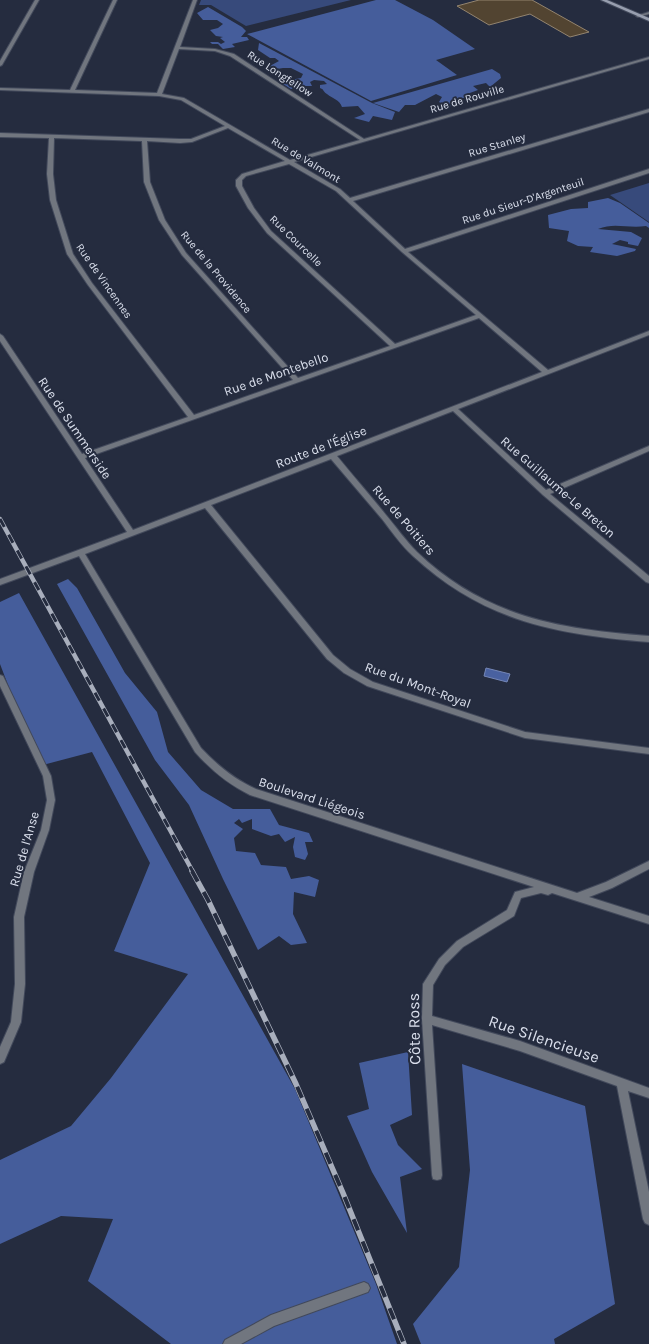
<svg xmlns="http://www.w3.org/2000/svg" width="649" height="1344" font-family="Karla,sans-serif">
  <rect width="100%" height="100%" fill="#252c3f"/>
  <!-- green -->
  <g fill="#374a7b">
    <path d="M201,0H351L246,26L211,5H199Z"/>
    <path d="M649,183V222L610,195Z"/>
  </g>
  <!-- forest -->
  <g fill="#455d9b">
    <path d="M376,0H395L433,20L475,49L436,60L457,75L371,101L247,34Z"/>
    <path d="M208,7L242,27L246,31L241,37H247L249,40L232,44L235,47L223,49L218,44H212L210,42H218L221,44L225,42L220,38L223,37L216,36L210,30L218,28L223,24L217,20H203L197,13Z"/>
    <path d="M259,43L372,103L395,112L392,120L373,116L369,122L354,118L365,114L358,106L342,107C339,99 333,99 327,94C322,91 325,90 320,88V85L327,84L324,81L314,80L310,82L312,86H300L291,89L283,84L285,81L301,78L303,74L291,68H283L265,71L268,67L279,61L275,58H270L258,50Z"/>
    <path d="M492,69L500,74L501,78L490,87L486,83L473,86L478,90L467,94L466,98H458L460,101L458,104L448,107L439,102L442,97L436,94L415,105H405L399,112L373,103Z"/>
    <path d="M608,198L620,203L649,223V228L646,226C628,229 615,222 598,229L631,232L642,238L638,246L628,244V242L620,240L612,244L636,249L635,251L617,256L590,252L593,247L578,246L567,241L569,231L549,228L548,215L571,209L588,208V202Z"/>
    <path d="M68,579L77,588L125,673L157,712L168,752L201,790L233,809H270L279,825L309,833L313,842H305L308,854L305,860L295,857L293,847L295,837L285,842L279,834L271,836L252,829V819L242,823L239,819L234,823L243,829L234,838L236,851L255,853L261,865L286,867L291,879L309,876L319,880L315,897L294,892L293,914L307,943L291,945L279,936L258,950L223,879L189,805L155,760L57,584Z"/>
    <path d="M19,593L295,1089L376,1284L397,1344H171L88,1281L113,1219L61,1216L0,1244V1160L71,1126L111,1078L188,974L114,951L150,863L92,752L39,766L0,664V602Z"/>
    <path d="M408,1052L412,1115L390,1125L398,1145L422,1169L400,1177L407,1233L372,1172L347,1116L369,1109L359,1063Z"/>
    <path d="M462,1064L585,1106L615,1304L554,1339L555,1344H421L413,1324L459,1267L470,1170Z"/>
  </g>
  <!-- water -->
  <path fill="#4961a0" stroke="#7587b7" d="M486,668L510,674L507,682L484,676Z"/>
  <!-- building -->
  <path fill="#524431" stroke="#93846f" d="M479,0H532L589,32L570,37L530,14L489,25L457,6Z"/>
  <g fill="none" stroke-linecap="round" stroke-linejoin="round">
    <!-- street casing -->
    <g stroke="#42495b" stroke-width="2">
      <g id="street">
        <path d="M35,0H39L2,65L0,66V61Z"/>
        <path d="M113,0H117L75,90L157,93L193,0H197L180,47L215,49L234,54L364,139L649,57V59L294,162L340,189L350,198L649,109V112L353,201L405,249L649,169V173L408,252L548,370L649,331V335L458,409L546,490L649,446V451L550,494L649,576V583L646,582L543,495L453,411L337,456C353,476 370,495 386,515C396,527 406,541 417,552C485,617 559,629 649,636V642C557,635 483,621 413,556C401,545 392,532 382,519C365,499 348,479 331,459L211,505L333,655L350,669L373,682L525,732L649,748V754L525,738L367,686L344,673L327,659L205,508L85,554L201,748C217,765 234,779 256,789L577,893L606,882L649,861V869L612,888L589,897L649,916V924L552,893L548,895L541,893L521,898L514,916L463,947L445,965L433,985L432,1016L520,1041L649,1088V1098L628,1091L649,1192V1225L645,1223L643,1219L617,1086L520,1051L432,1025L442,1175L441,1179L437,1180L433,1179L432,1175L422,1019L423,984L439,959L457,941L507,910L515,892L534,887L250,795C228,784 211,770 195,752L79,556L0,585V579L127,532L0,341V334L3,336L82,454L188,417L88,285L67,254L50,200L47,174L49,138L0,137V133L180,139H191L225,126L181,100L159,96L0,90V88L70,90ZM179,49L215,51L230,56L360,140L290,160L184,98L162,94ZM228,128L285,161L242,174L236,180V186L248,208L267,233L390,346L298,378L186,253L165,220L150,182L147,141L180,143L192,142ZM54,138L142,141L144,182L159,220L182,255L293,380L194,415L92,283L73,254L56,200L53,174ZM289,164L336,191L402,252L476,315L395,344L271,231L254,208L242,186V180L246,176ZM479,318L542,372L133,530L85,458Z"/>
        <path d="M649,12V14L638,17L636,16Z"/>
        <path d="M0,675L3,676L4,678L51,776L55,800L49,830L34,872L24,917L25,984L21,1022L4,1062L0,1064V1047L11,1022L15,984L14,917L24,872L41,830L47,800L43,776L0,686Z"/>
        <path d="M364,1282L368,1284L370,1288L368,1292L274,1326L241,1344H223L225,1340L271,1315Z"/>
      </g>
    </g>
    <!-- secondary casing -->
    <g stroke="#42495b" stroke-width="2">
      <path id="secondary" d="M601,0H607L649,18V21Z"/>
    </g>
    <!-- street -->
    <use href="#street" fill="#71767f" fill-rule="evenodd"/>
    <!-- secondary -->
    <use href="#secondary" fill="#989faf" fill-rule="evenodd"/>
    <!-- rail-far1 casing -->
    <g stroke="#a8aebc" stroke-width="4.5">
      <path id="rail-far1" d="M0,519L193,872"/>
    </g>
    <!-- rail casing -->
    <g stroke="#a8aebc" stroke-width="5.5">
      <path id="rail" d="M192,871L208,900L296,1084L343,1193L404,1344"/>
    </g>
    <!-- rail-far1 -->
    <use href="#rail-far1" stroke="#252c3f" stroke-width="3" stroke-dasharray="9" stroke-linecap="butt"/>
    <!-- rail -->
    <use href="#rail" stroke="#252c3f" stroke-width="4" stroke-dasharray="12" stroke-linecap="butt"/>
  </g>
  <g text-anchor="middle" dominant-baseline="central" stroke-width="4" stroke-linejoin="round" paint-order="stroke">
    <!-- far-street labels -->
    <g font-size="11" fill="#dbe0ed" stroke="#252c3f">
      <text transform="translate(280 74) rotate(33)">Rue Longfellow</text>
      <text transform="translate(467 99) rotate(-16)">Rue de Rouville</text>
      <text transform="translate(497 145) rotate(-17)">Rue Stanley</text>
      <text transform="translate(306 160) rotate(31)">Rue de Valmont</text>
      <text transform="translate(523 201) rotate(-18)">Rue du Sieur-D'Argenteuil</text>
      <text transform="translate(296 241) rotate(44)">Rue Courcelle</text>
      <text transform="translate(216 272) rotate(50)">Rue de la Providence</text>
      <text transform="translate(104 281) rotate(55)">Rue de Vincennes</text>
    </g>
    <!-- street labels -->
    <g font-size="13" fill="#dbe0ed" stroke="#252c3f">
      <text transform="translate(276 374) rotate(-19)">Rue de Montebello</text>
      <text transform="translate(75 428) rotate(56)">Rue de Summerside</text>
      <text transform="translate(321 447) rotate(-21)">Route de l'Église</text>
      <text transform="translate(558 487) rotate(41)">Rue Guillaume-Le Breton</text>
      <text transform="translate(404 520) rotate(49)">Rue de Poitiers</text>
      <text transform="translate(418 685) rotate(20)">Rue du Mont-Royal</text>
      <text transform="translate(312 798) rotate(18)">Boulevard Liégeois</text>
      <text transform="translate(24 849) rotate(-74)">Rue de l'Anse</text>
    </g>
    <!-- near-street labels -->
    <g font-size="16" fill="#dbe0ed" stroke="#252c3f">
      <text transform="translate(414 1029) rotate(-91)">Côte Ross</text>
      <text transform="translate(544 1039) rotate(19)">Rue Silencieuse</text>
    </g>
  </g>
</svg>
